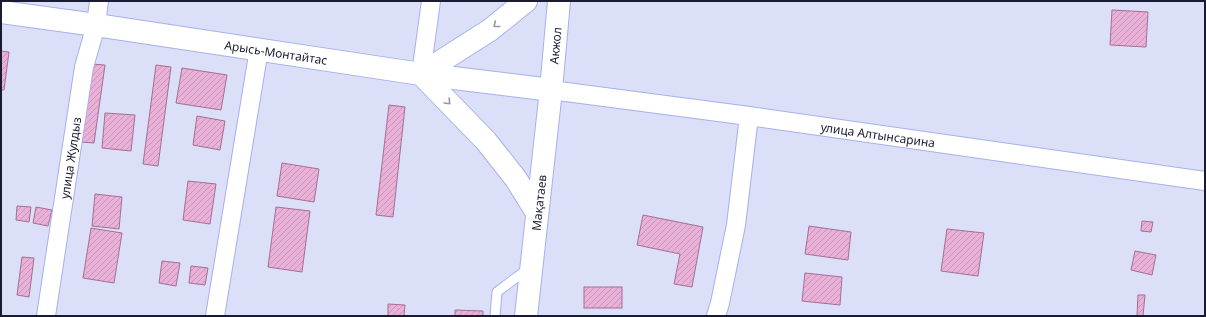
<svg xmlns="http://www.w3.org/2000/svg" width="1206" height="317" font-family="'Noto Sans',sans-serif">
  <defs>
    <pattern id="building-hatch" width="6" height="6" patternUnits="userSpaceOnUse"><rect width="6" height="6" fill="#e9b0d8"/><path d="M-1 1l2-2M0 6l6-6M5 7l2-2" fill="none" stroke="#c797ba"/></pattern>
  </defs>
  <rect width="100%" height="100%" fill="#dbdff8"/>
  <!-- building -->
  <g fill="url(#building-hatch)" stroke="#a46f95">
    <path d="M1112,10L1148,12L1146,47L1110,45Z"/>
    <path d="M1,51L9,52L4,90H1Z"/>
    <path d="M91,64L105,65L94,143L80,142Z"/>
    <path d="M156,65L171,67L158,166L143,164Z"/>
    <path d="M182,68L227,75L221,110L176,103Z"/>
    <path d="M389,105L405,107L393,217L376,215Z"/>
    <path d="M105,113L135,115L131,151L102,148Z"/>
    <path d="M197,116L225,121L220,150L193,145Z"/>
    <path d="M282,163L319,169L314,202L277,196Z"/>
    <path d="M188,181L216,184L210,224L183,220Z"/>
    <path d="M95,194L122,197L119,229L92,226Z"/>
    <path d="M17,206L31,207L29,222L16,220Z"/>
    <path d="M36,207L52,210L48,226L33,223Z"/>
    <path d="M276,207L310,211L302,272L268,267Z"/>
    <path d="M643,215L703,227L692,287L674,284L680,254L637,245Z"/>
    <path d="M1142,221L1153,222L1151,232L1141,231Z"/>
    <path d="M809,226L851,232L848,260L805,254Z"/>
    <path d="M91,228L122,233L114,283L83,278Z"/>
    <path d="M947,229L984,233L978,276L941,271Z"/>
    <path d="M1135,251L1156,255L1152,275L1131,270Z"/>
    <path d="M22,257L34,258L29,297L17,295Z"/>
    <path d="M162,261L180,263L176,286L159,283Z"/>
    <path d="M191,266L208,268L205,285L189,283Z"/>
    <path d="M805,273L842,277L840,305L802,301Z"/>
    <rect x="584" y="287" width="38" height="21"/>
    <path d="M1138,295H1145L1143,316H1137Z"/>
    <path d="M388,304L405,305L404,316H388Z"/>
    <path d="M455,310L483,311V316H455Z"/>
  </g>
  <g fill="none" stroke-linecap="round" stroke-linejoin="round">
    <!-- lane casing -->
    <g stroke="#a7b0eb" stroke-width="11">
      <path id="lane" d="M495,316L497,292L529,268"/>
    </g>
    <!-- street casing -->
    <g stroke="#a7b0eb" stroke-width="20">
      <g id="street">
        <path d="M421,74L431,1"/>
        <path id="s1" d="M551,90L749,116L1205,181"/>
        <path id="s2" d="M46,316L84,67L96,25L99,1"/>
        <path d="M215,316L259,49"/>
        <path d="M716,316L720,303L736,225L749,116"/>
      </g>
    </g>
    <!-- secondary casing -->
    <g stroke="#a7b0eb" stroke-width="24">
      <g id="secondary">
        <path d="M526,1L490,30L421,74L486,141L516,179L537,213"/>
        <path id="s3" d="M1,12L96,25L421,74L551,90"/>
        <path id="s4" d="M526,316L551,90L559,1"/>
      </g>
    </g>
    <!-- lane -->
    <use href="#lane" stroke="#fff" stroke-width="9"/>
    <!-- street -->
    <use href="#street" stroke="#fff" stroke-width="18"/>
    <!-- secondary -->
    <use href="#secondary" stroke="#fff" stroke-width="22"/>
  </g>
  <!-- one-way arrows -->
  <defs><path id="oneway-chevron" d="M-2-3.5L2.5 0L-2 3.5" fill="none" stroke-width="1.6" stroke-linecap="round" stroke-linejoin="round"/></defs>
  <g stroke="#9798a2">
    <use href="#oneway-chevron" transform="translate(496 25) rotate(142)"/>
    <use href="#oneway-chevron" transform="translate(448 102) rotate(46)"/>
  </g>
  <g text-anchor="middle" dominant-baseline="central" stroke-width="3" stroke-linejoin="round" paint-order="stroke">
    <!-- street labels -->
    <g font-size="12" fill="#181b31" stroke="#fff">
      <text stroke="none"><textPath href="#s4" startOffset="272">Акжол</textPath></text>
      <text stroke="none"><textPath href="#s3" startOffset="278">Арысь-Монтайтас</textPath></text>
      <text stroke="none"><textPath href="#s1" startOffset="330">улица Алтынсарина</textPath></text>
      <text stroke="none"><textPath href="#s2" startOffset="160">улица Жулдыз</textPath></text>
      <text stroke="none"><textPath href="#s4" startOffset="114">Мақатаев</textPath></text>
    </g>
  </g>
  <!-- border -->
  <rect width="1206" height="317" fill="none" stroke="#181b31" stroke-width="4"/>
</svg>
